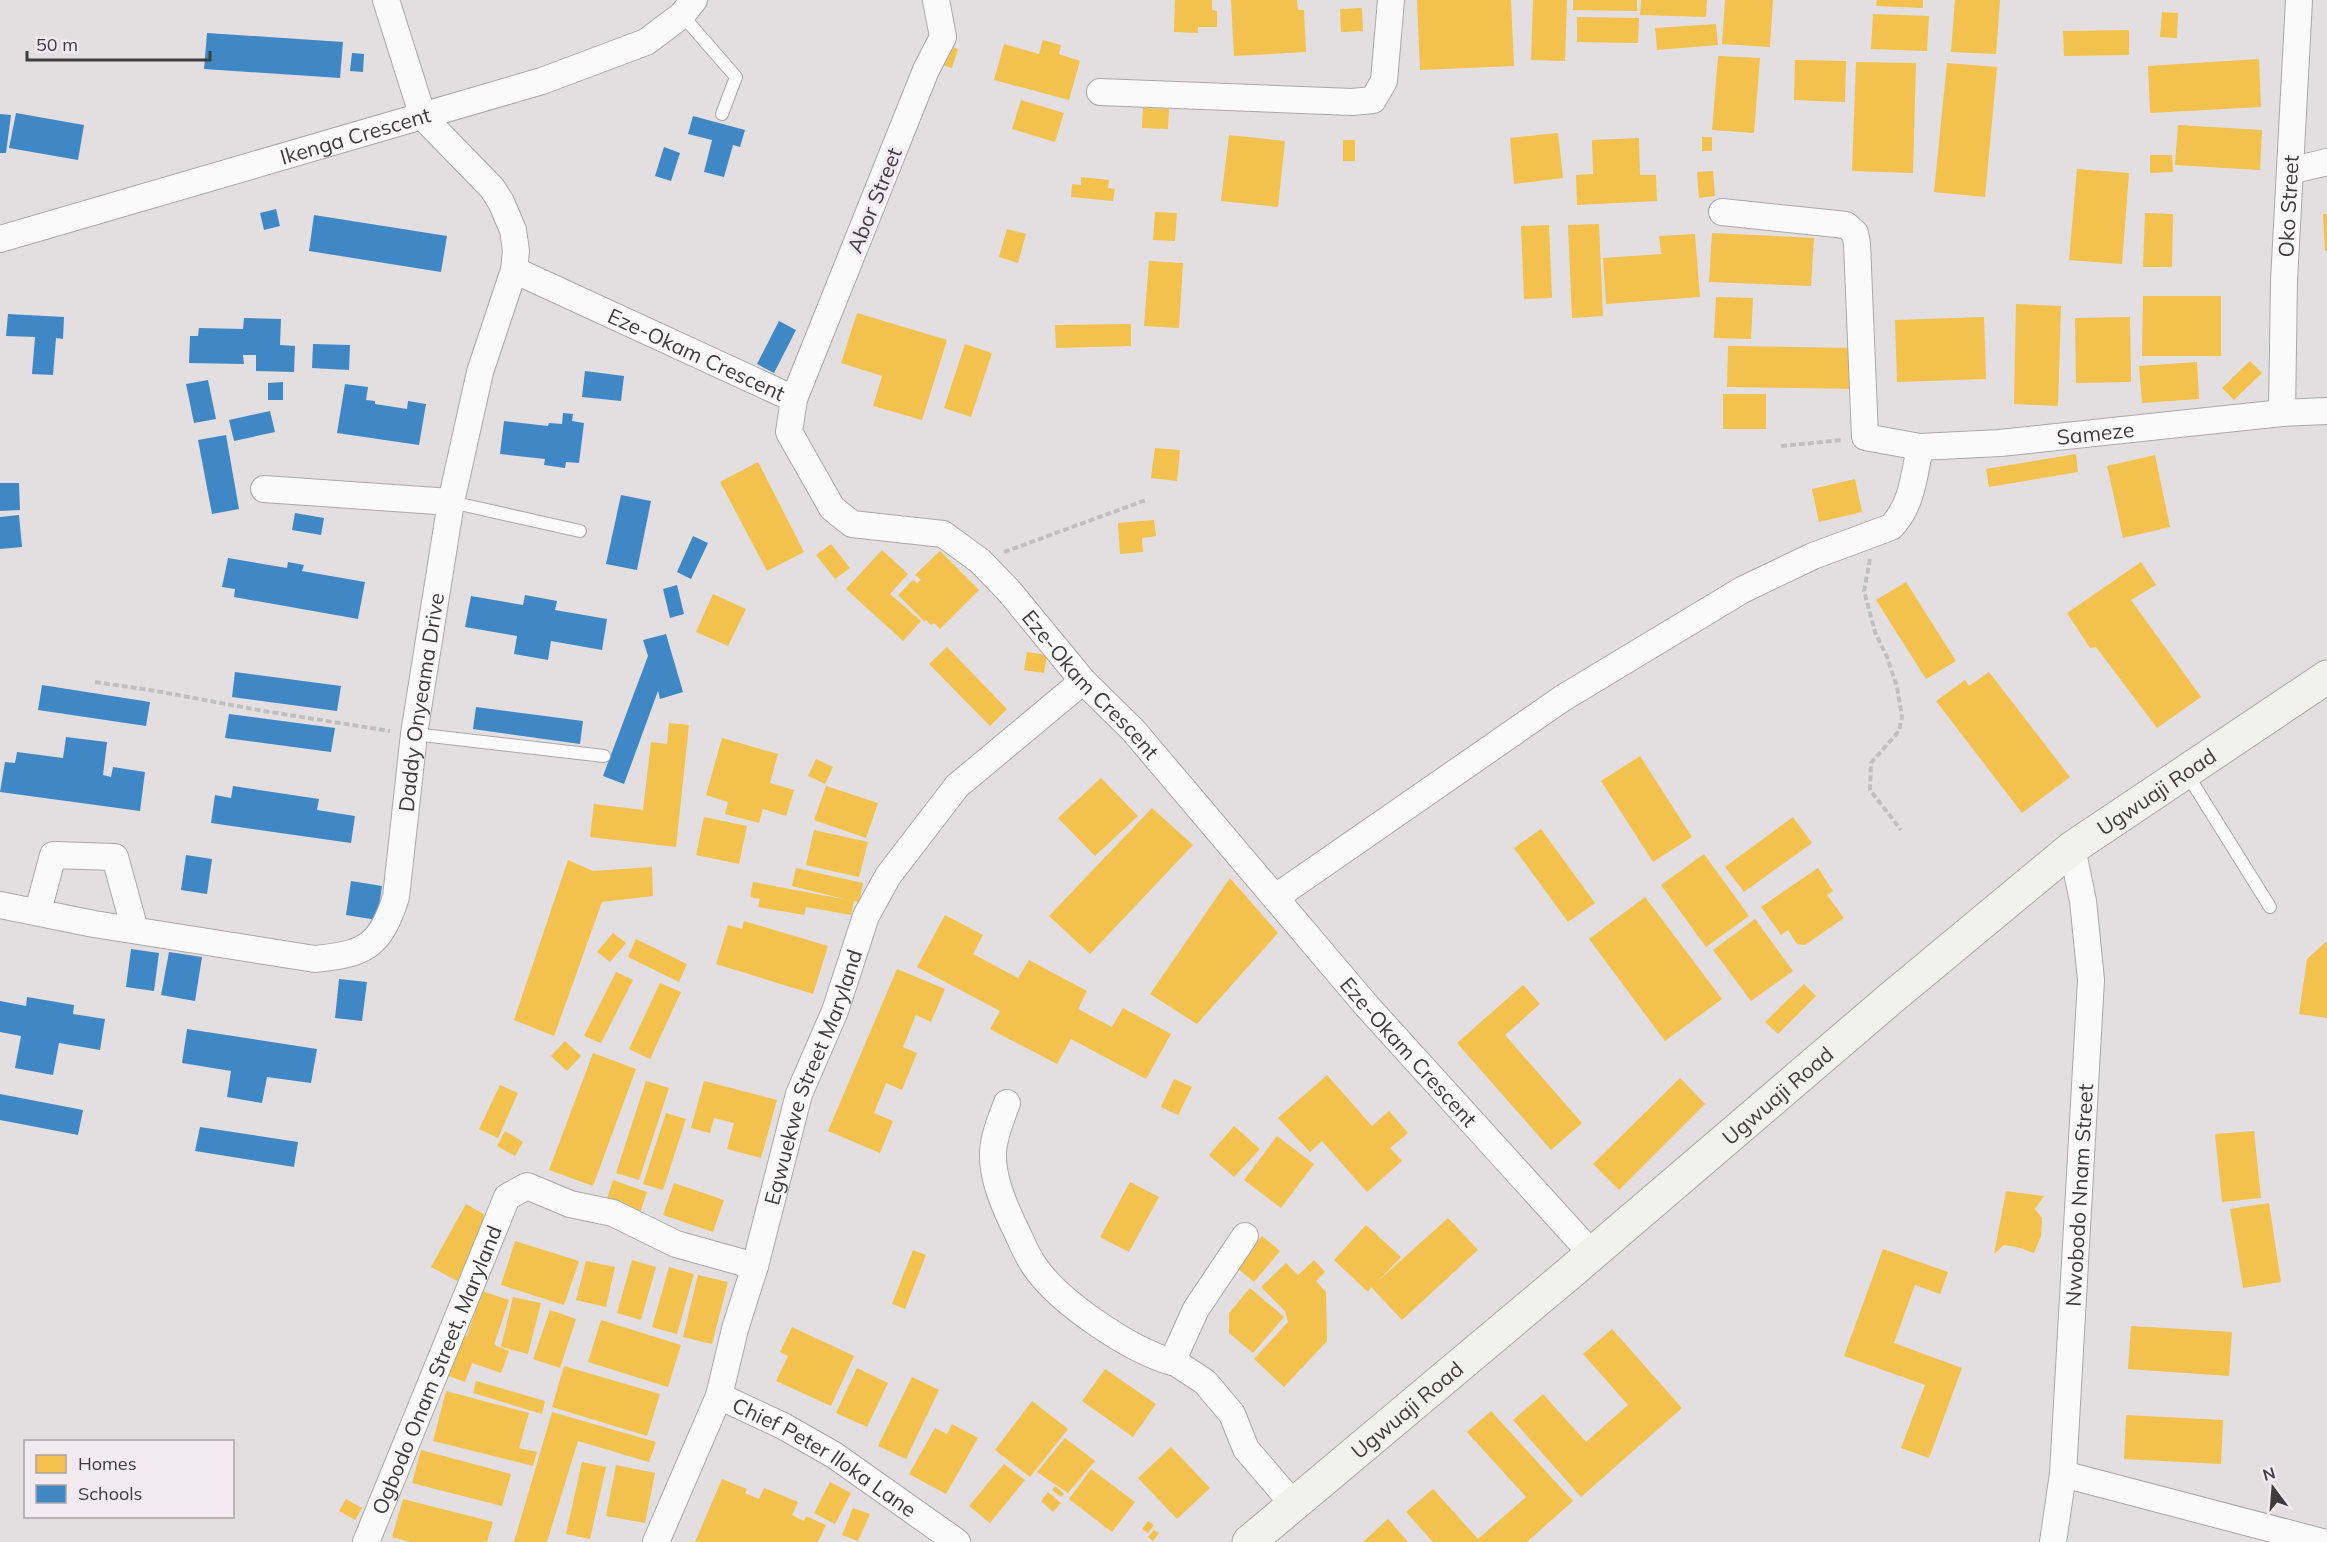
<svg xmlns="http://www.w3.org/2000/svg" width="2327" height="1542" font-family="Mulish,sans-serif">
  <rect width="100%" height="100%" fill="#e3dfe1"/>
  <!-- homes -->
  <g fill="#f2c14e">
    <path d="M1175,0H1212V10L1217,11V27H1198V33L1174,32Z"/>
    <path d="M1231,0H1297L1298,10H1304L1306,52L1234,56Z"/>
    <path d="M1417,0H1511L1514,66L1420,70Z"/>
    <path d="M1533,0H1567L1565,61L1531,60Z"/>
    <path d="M1573,0H1637V11L1573,10Z"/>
    <path d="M1641,0H1707L1706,17L1640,15Z"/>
    <path d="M1725,0H1773L1770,47L1722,44Z"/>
    <path d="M1877,0H1923V8L1876,6Z"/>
    <path d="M1955,0H2000L1996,54L1951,52Z"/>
    <path d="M1362,8L1363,31L1341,32L1340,9Z"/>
    <path d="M2162,12L2178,13L2177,38L2160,37Z"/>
    <path d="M1873,14L1929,16L1927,51L1871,49Z"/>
    <path d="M1577,17L1639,18L1638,43L1577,42Z"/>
    <path d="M1716,24L1718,45L1657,50L1655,28Z"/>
    <path d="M2129,30V55L2064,56L2063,31Z"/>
    <path d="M1043,40L1061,45L1059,54L1080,61L1069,100L994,80L1004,44L1039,54Z"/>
    <path d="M945,45L958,49L952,68L939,64Z"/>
    <path d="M1718,56L1760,58L1754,133L1712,130Z"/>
    <path d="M2259,59L2261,107L2150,113L2148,66Z"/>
    <path d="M1795,60L1846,61L1845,102L1794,100Z"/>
    <path d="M1856,62L1916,63L1913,173L1852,171Z"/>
    <path d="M1947,63L1997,67L1985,197L1934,192Z"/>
    <path d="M1021,100L1064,113L1055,142L1012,129Z"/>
    <path d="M1143,108L1169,109L1168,129L1142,128Z"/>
    <path d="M2178,125L2262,130L2260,170L2175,165Z"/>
    <path d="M1558,133L1563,178L1514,184L1510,138Z"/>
    <path d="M1229,135L1285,141L1278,207L1221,201Z"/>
    <rect x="1702" y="137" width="10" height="14"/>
    <path d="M1639,138L1640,175H1656L1657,201L1577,205L1576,175L1593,174L1592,140Z"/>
    <rect x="1343" y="140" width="12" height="21"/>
    <path d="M2150,155H2172L2173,172L2150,173Z"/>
    <path d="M2077,169L2129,173L2122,264L2069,260Z"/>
    <path d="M1713,171L1715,196L1699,198L1697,172Z"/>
    <path d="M1081,177L1109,180L1108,188L1115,189L1113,201L1071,197L1072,184L1081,185Z"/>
    <path d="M1155,212L1177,213L1175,241L1153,240Z"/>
    <path d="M2145,213L2173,214L2172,267H2143Z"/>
    <path d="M2323,214H2327V250L2325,251Z"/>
    <path d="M1599,224L1603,316L1572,318L1568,225Z"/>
    <path d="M1549,225L1552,298L1524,299L1521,226Z"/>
    <path d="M1007,229L1026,234L1018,263L999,257Z"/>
    <path d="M1712,233L1814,238L1811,286L1709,282Z"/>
    <path d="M1695,234L1700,297L1606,304L1603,258L1661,254L1659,236Z"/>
    <path d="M1149,261L1183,263L1179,328L1144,326Z"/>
    <path d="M2143,296H2221V356H2142Z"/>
    <path d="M1716,297L1753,298L1751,339L1714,338Z"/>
    <path d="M2016,304L2061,306L2058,406L2014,404Z"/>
    <path d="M857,313L947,340L922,420L873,406L882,376L841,363Z"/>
    <path d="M1984,317L1986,379L1897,382L1895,320Z"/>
    <path d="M2130,317L2131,382L2076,383L2075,318Z"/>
    <path d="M1131,324V346L1056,348L1055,325Z"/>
    <path d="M965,344L992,353L971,417L944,408Z"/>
    <path d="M1728,346L1859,348V389L1727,387Z"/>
    <path d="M2250,361L2262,373L2234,400L2222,388Z"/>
    <path d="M2197,362L2199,399L2142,403L2139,366Z"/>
    <rect x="1723" y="394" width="43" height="35"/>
    <path d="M1155,448L1180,450L1177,481L1151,478Z"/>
    <path d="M2076,454L2078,472L1989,487L1986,469Z"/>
    <path d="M2155,455L2170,527L2123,538L2107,466Z"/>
    <path d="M758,462L804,552L767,571L720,482Z"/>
    <path d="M1855,479L1862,512L1819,522L1812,489Z"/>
    <path d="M1154,520L1156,536L1142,538L1143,552L1120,554L1118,523Z"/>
    <path d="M831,544L850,568L835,579L816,555Z"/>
    <path d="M882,550L908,574L890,594L921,621L903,641L846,589Z"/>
    <path d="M940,551L979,590L940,629L934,623L931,625L926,620L924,621L898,595L913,580L917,583L921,580L915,575Z"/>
    <path d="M2141,562L2156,585L2131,600L2201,697L2157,728L2096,647L2090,648L2067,613Z"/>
    <path d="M1906,582L1956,661L1926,679L1876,600Z"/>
    <path d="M713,594L746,609L728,646L696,632Z"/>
    <path d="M947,647L1007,709L990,726L929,664Z"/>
    <path d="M1027,652L1047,655L1044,673L1024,670Z"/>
    <path d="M1989,672L2070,777L2022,813L1936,701L1965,680L1969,686Z"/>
    <path d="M669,723L689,725L676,847L590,837L594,804L643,810L651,742L667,744Z"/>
    <path d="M722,738L778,754L770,783L794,790L786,816L763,809L759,823L725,814L728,802L706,795Z"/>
    <path d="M1640,756L1692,837L1653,862L1601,781Z"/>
    <path d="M816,759L833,767L825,784L808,776Z"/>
    <path d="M1101,778L1138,816L1095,856L1058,818Z"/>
    <path d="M826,786L878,803L866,838L814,820Z"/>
    <path d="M1152,808L1193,845L1090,954L1049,916Z"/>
    <path d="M704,817L747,826L739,864L696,855Z"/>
    <path d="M1793,817L1812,843L1744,892L1725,867Z"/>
    <path d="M1541,829L1595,903L1568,922L1514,848Z"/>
    <path d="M814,830L868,842L859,877L806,865Z"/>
    <path d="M1704,854L1749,916L1706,947L1661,885Z"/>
    <path d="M568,860L593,871L652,867L653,896L602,902L554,1036L514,1020Z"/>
    <path d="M796,868L863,883L859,902L854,901L851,915L806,907L804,915L758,907L760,899L750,897L753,882L848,900L792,886Z"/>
    <path d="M1818,868L1833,891L1827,895L1844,918L1805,945L1797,944L1788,930L1781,935L1761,907Z"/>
    <path d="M1230,878L1278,933L1197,1024L1150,994Z"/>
    <path d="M1645,897L1722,999L1665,1041L1589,939Z"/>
    <path d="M945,915L983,935L973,954L1018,978L1029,960L1087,991L1078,1009L1112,1027L1123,1008L1171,1034L1146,1079L1071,1039L1057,1064L990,1029L1000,1011L917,967Z"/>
    <path d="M1755,919L1793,971L1751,1001L1713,950Z"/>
    <path d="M744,921L828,946L813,994L716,964L728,925L742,929Z"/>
    <path d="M613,933L626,943L610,962L597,952Z"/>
    <path d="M636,939L687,964L679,982L628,957Z"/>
    <path d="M2327,941V1018L2299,1014L2307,959Z"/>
    <path d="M897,969L945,989L931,1022L916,1015L903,1047L917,1053L902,1090L886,1083L874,1113L893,1121L880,1153L828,1131Z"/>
    <path d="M616,972L633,980L601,1043L584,1036Z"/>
    <path d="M660,983L681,992L650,1059L629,1049Z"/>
    <path d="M1804,984L1816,996L1778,1034L1765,1022Z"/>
    <path d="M1523,985L1540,1004L1505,1035L1582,1123L1551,1150L1457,1043Z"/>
    <path d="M565,1041L581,1056L567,1071L551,1056Z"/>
    <path d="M593,1053L636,1069L593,1186L549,1170Z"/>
    <path d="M1327,1075L1372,1126L1389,1111L1408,1133L1390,1148L1402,1161L1367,1192L1322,1141L1310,1152L1278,1118Z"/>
    <path d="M1680,1078L1705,1104L1619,1190L1593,1164Z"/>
    <path d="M1174,1079L1192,1087L1178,1115L1161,1107Z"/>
    <path d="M646,1081L669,1088L639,1180L616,1173Z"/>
    <path d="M704,1081L777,1100L761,1158L727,1149L734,1123L714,1118L710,1133L691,1128Z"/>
    <path d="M500,1085L518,1093L498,1138L479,1129Z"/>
    <path d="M666,1113L686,1119L663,1190L643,1184Z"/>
    <path d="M1234,1126L1260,1149L1234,1177L1209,1155Z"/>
    <path d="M505,1131L523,1142L515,1156L497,1146Z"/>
    <path d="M2254,1131L2261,1198L2222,1202L2215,1134Z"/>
    <path d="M1277,1136L1314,1164L1281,1208L1244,1180Z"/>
    <path d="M613,1180L647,1192L640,1213L606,1202Z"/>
    <path d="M1130,1182L1159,1197L1129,1252L1100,1237Z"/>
    <path d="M674,1183L724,1200L713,1232L663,1215Z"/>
    <path d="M2006,1191L2044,1196L2035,1209L2042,1218L2041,1236L2034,1253L2017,1247L2004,1245L1994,1254Z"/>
    <path d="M2269,1203L2281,1282L2243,1288L2230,1209Z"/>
    <path d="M466,1204L492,1219L457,1281L431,1267Z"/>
    <path d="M1448,1218L1478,1250L1402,1320L1371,1287L1368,1292L1334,1260L1366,1225L1401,1257L1377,1282Z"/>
    <path d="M1262,1236L1280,1251L1254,1282L1236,1267Z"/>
    <path d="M515,1241L579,1261L564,1305L501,1285Z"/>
    <path d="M1883,1249L1948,1272L1940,1294L1915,1285L1894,1343L1962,1368L1929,1458L1901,1448L1925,1385L1844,1356Z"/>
    <path d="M913,1250L926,1255L905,1309L892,1304Z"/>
    <path d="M632,1260L656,1267L641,1320L617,1313Z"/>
    <path d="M1314,1260L1325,1272L1316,1281L1326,1292L1327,1341L1284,1387L1254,1359L1288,1322L1285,1311L1261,1287L1286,1263L1298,1275Z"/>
    <path d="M586,1261L615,1267L606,1307L576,1300Z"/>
    <path d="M669,1267L694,1274L677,1334L652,1327Z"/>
    <path d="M698,1275L728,1282L712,1344L683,1337Z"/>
    <path d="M1250,1288L1284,1317L1253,1353L1229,1333V1313Z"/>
    <path d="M482,1291L509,1300L494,1345L509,1351L501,1373L472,1363L465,1382L443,1374L458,1333L467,1336Z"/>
    <path d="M513,1297L541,1303L528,1354L501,1347Z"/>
    <path d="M550,1310L576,1319L560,1368L533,1359Z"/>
    <path d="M601,1320L681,1345L668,1387L588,1362Z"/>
    <path d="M2131,1326L2232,1332L2229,1376L2128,1369Z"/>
    <path d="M792,1327L854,1356L831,1406L776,1381L788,1356L780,1352Z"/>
    <path d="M1612,1329L1682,1408L1581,1497L1513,1420L1543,1394L1586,1442L1628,1405L1583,1354Z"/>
    <path d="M564,1366L660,1394L647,1436L552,1407Z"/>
    <path d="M857,1368L888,1383L867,1427L836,1413Z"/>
    <path d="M1105,1369L1156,1404L1133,1437L1082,1401Z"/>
    <path d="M912,1377L939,1390L906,1459L878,1446Z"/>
    <path d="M476,1381L545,1401L542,1414L473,1393Z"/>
    <path d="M446,1391L529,1413L519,1448L537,1452L533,1466L433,1441Z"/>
    <path d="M1032,1401L1068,1429L1030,1477L995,1450Z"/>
    <path d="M1491,1411L1573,1501L1527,1542H1433L1406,1512L1433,1489L1478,1539L1526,1497L1467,1432Z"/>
    <path d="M552,1412L656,1442L649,1462L578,1441L547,1542H514Z"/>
    <path d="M2126,1415L2223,1420L2221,1464L2124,1459Z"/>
    <path d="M952,1424L978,1438L946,1494L909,1474L935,1428L947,1434Z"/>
    <path d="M1065,1438L1095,1461L1068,1493L1037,1472Z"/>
    <path d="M1171,1447L1210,1488L1177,1519L1138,1478Z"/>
    <path d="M421,1450L511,1474L502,1506L412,1483Z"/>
    <path d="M582,1462L606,1467L590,1539L566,1534Z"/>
    <path d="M1004,1464L1025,1480L990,1523L969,1506Z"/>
    <path d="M616,1465L655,1473L645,1523L606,1516Z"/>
    <path d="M1091,1469L1135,1502L1112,1532L1069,1499Z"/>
    <path d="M722,1479L747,1489L745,1493L759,1499L764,1488L798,1502L792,1515L804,1521L806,1516L826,1525L818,1542H695Z"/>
    <path d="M830,1482L851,1493L835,1524L814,1513Z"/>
    <path d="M1055,1486L1064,1494L1061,1497L1052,1490Z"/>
    <path d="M1048,1492L1061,1503L1053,1512L1041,1501Z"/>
    <path d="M346,1499L362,1508L355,1520L339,1511Z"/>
    <path d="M403,1499L493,1522L487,1542H410L392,1537Z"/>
    <path d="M853,1508L870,1514L858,1541L842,1535Z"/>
    <path d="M1388,1519L1408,1542H1363Z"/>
    <path d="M1148,1521L1154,1525L1148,1533L1142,1529Z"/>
    <path d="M1154,1530L1159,1533L1153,1541L1148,1537Z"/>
  </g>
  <!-- schools -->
  <g fill="#3f88c5">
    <path d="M207,33L343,42L340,78L204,69Z"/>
    <path d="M352,53L364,54L363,72L350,71Z"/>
    <path d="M16,113L84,125L78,160L9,148Z"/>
    <path d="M0,114L11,115L6,153H0Z"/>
    <path d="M693,116L745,130L740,147L733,145L724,177L704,172L712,140L688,134Z"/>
    <path d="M664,147L680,153L671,181L655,176Z"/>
    <path d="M276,209L280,226L264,230L260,213Z"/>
    <path d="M314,215L447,236L441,272L309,251Z"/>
    <path d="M8,314L64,317L63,339L56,338L53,375L32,374L35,337L6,336Z"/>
    <path d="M244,318L281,319L280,345L295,346L294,372L256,371V355H243L244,364L189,363L190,336H198L199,328L243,329Z"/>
    <path d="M779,321L796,330L774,373L757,364Z"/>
    <path d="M313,344L350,345L349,370L312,368Z"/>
    <path d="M585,371L624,376L621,401L582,397Z"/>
    <path d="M208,380L216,419L194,423L186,384Z"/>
    <path d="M283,382V400H268V383Z"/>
    <path d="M345,384L368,387L366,400L375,401V404L407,409L408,401L426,404L419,445L337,433Z"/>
    <path d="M270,411L275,432L234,441L229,420Z"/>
    <path d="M563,413L573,414L572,421L584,423L579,463L566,462L565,468L544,465L545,459L500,454L504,421L548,426L549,423L562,424Z"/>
    <path d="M226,435L239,509L212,514L198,440Z"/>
    <path d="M0,483H19L20,510L0,511Z"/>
    <path d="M621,495L651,501L637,570L606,564Z"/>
    <path d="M295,513L324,518L321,535L292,530Z"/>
    <path d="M19,515L22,547L0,549V517Z"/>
    <path d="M693,536L708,543L691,579L677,572Z"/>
    <path d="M228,558L287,568L288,562L304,565L302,571L365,582L358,619L234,597L235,589L222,587Z"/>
    <path d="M677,585L684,614L670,618L663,589Z"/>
    <path d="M525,595L557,601L555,610L607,619L602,650L551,641L548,660L514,654L517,636L465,627L471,596L523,605Z"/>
    <path d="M666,634L683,692L660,699L658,691L624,784L603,776L648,656L643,640Z"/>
    <path d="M235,672L341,686L337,711L232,697Z"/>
    <path d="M42,685L150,702L146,726L38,710Z"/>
    <path d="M476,707L583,721L580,744L473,729Z"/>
    <path d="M229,714L335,728L331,752L225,738Z"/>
    <path d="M66,737L107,742L103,775L111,777L113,767L145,772L140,811L0,792L5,762L15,763L17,752L63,758Z"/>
    <path d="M233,786L319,799L317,810L355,816L351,843L211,823L215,795L231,798Z"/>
    <path d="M186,855L212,859L207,894L181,890Z"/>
    <path d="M351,881L382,886L377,920L346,915Z"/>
    <path d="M131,949L159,953L154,991L126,987Z"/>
    <path d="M169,952L202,957L195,1001L161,995Z"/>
    <path d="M339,979L367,982L362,1021L335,1018Z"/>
    <path d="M27,997L74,1005L73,1014L105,1019L100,1050L59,1043L53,1075L15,1068L21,1036L0,1032V1001L26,1006Z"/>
    <path d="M187,1029L317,1049L311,1083L267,1077L262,1103L227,1097L231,1071L182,1063Z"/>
    <path d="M0,1094L83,1110L78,1135L0,1120Z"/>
    <path d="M200,1127L298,1142L294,1167L195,1151Z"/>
  </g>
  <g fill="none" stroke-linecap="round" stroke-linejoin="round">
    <!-- lane casing -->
    <g stroke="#aba7a9" stroke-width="14">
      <g id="lane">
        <path d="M682,15L736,77L722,114"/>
        <path d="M451,502L580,531"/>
        <path d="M414,734L604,756"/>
        <path d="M2187,774L2270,907"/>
      </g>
    </g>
    <!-- street casing -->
    <g stroke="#aba7a9" stroke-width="28">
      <g id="street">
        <path id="s1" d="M936,0L943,37L926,70L794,399L789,432L832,508L852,524L943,534L980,561L1009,591L1083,681L1133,730L1366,1005L1592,1254"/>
        <path d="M1100,92L1352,102L1373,100L1384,81L1391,0"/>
        <path d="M2290,171L2327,162"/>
        <path id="s2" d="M1722,212L1846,225L1855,233L1857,244L1865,437L1920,447L2000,443L2282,413L2327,411"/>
        <path id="s3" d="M0,239L542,81L646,42L682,15L694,0"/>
        <path id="s4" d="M514,270L794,399"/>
        <path id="s5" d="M2282,413L2284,281L2299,0"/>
        <path d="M264,489L451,502"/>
        <path d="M1276,897L1563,698L1742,590L1813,556L1891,527C1912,506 1914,476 1920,447"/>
        <path id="s6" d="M0,905L94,924L315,959C365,954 380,947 396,897L414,734L451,502L480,372L514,270L516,251L513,230L501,202L492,188L423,117L386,0"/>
        <path d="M38,911L53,855L115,857L135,930"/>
        <path d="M1007,1103C1001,1119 994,1135 993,1152C992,1176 1002,1200 1012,1222C1020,1237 1025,1253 1035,1267C1060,1303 1130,1350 1172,1362L1196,1309L1245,1236"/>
        <path d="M1173,1361L1205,1382L1232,1414L1246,1449L1294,1505"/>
        <path id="s7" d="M719,1396L783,1426L834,1455L957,1542"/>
        <path d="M2063,1474L2322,1542"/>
        <path id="s8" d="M366,1542L507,1197L527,1186L570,1204L613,1213L676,1244L755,1266"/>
        <path id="s9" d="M656,1542L719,1396L735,1329L755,1266L799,1094L835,1011L866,916L888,876L957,786L1083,681"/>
        <path id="s10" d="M2053,1542L2063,1474L2091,980L2083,901L2072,848"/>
      </g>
    </g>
    <!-- secondary casing -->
    <g stroke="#aba7a9" stroke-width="35">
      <g id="secondary">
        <path id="s11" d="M1249,1542L1572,1271L1890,999L2072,848L2327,677"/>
      </g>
    </g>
    <!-- path -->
    <g stroke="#c0bfc0" stroke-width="4" stroke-dasharray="6 3" stroke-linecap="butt">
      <path d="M1781,446L1843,440"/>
      <path d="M1004,552L1146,500"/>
      <path d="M1870,559L1864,591L1875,632L1887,657L1897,687L1902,717L1899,731L1871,763L1870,790L1901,830"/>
      <path d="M95,682L156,691L264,711L390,731"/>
    </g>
    <!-- lane -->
    <use href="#lane" stroke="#fbfafa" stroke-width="12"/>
    <!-- street -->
    <use href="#street" stroke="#fbfafa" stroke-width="26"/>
    <!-- secondary -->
    <use href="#secondary" stroke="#f1f2ef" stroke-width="33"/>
  </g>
  <g text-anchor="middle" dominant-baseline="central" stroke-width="6" stroke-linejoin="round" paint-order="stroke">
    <!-- street labels -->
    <g font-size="21" fill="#3f3c3d" stroke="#f2eaee">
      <text stroke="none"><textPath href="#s3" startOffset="370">Ikenga Crescent</textPath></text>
      <text transform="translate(874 200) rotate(-68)">Abor Street</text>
      <text stroke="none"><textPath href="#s5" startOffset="207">Oko Street</textPath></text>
      <text stroke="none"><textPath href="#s4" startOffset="201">Eze-Okam Crescent</textPath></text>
      <text stroke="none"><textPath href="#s2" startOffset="573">Sameze</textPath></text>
      <text stroke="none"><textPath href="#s1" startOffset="879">Eze-Okam Crescent</textPath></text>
      <text stroke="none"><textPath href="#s6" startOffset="628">Daddy Onyeama Drive</textPath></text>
      <text stroke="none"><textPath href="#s11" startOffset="1178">Ugwuaji Road</textPath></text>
      <text stroke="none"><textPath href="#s1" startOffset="1365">Eze-Okam Crescent</textPath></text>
      <text stroke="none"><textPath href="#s9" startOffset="492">Egwuekwe Street Maryland</textPath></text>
      <text stroke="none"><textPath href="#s11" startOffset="692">Ugwuaji Road</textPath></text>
      <text stroke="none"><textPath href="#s10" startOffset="348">Nwobodo Nnam Street</textPath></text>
      <text stroke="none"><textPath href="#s8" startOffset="186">Ogbodo Onam Street, Maryland</textPath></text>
      <text stroke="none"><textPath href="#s11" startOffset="206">Ugwuaji Road</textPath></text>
      <text stroke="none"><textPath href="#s7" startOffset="122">Chief Peter Iloka Lane</textPath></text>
    </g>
  </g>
  <!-- legend -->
  <rect x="24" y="1440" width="210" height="78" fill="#f2eaee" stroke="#aaa4a7" stroke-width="1.5"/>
  <rect x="36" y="1455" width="30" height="18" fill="#f2c14e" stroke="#aaa4a7" stroke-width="1.5"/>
  <text x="78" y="1470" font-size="18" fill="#3f3c3d">Homes</text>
  <rect x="36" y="1485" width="30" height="18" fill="#3f88c5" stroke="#aaa4a7" stroke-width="1.5"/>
  <text x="78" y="1500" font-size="18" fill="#3f3c3d">Schools</text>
  <!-- north arrow -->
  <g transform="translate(2273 1488) rotate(344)" stroke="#f2eaee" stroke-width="4.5" paint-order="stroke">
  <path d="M0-4.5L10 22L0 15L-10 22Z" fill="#3f3c3d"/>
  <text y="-9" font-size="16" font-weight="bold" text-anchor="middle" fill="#3f3c3d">N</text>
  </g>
  <!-- scale -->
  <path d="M27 51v9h183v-9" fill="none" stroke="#3f3c3d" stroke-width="3"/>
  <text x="36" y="51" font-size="18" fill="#3f3c3d" stroke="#f2eaee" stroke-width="4.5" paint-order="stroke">50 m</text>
</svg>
